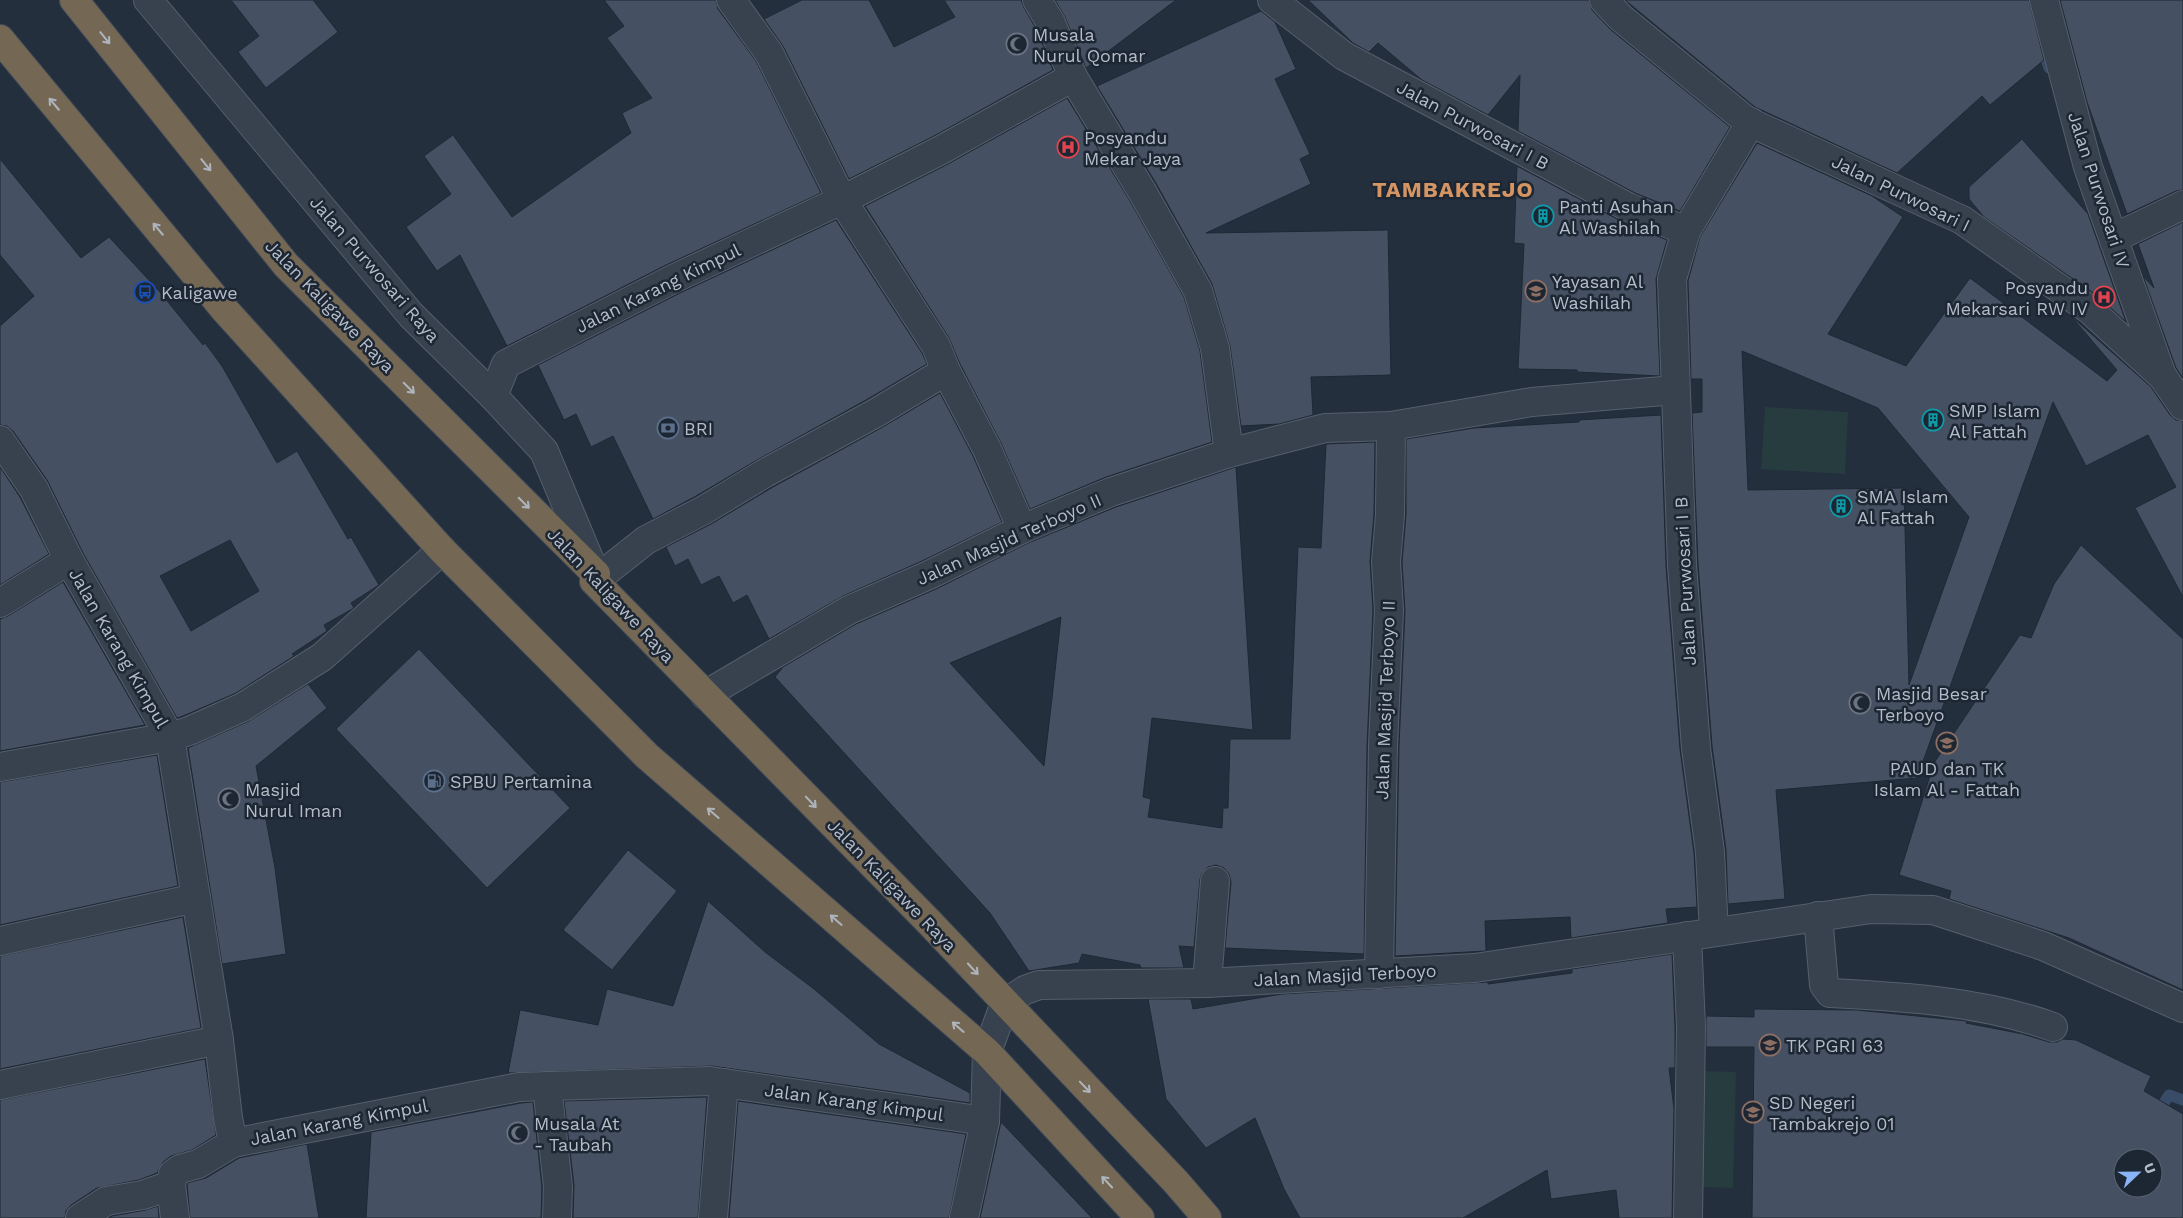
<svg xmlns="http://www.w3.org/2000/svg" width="2183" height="1218" font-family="'Work Sans',sans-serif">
  <rect width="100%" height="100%" fill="#242f3e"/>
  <!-- green -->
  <g fill="#263c3f">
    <path d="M1765,407L1848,412L1845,474L1761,469Z"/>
    <path d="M1701,1071L1736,1072L1733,1188L1698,1187Z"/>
  </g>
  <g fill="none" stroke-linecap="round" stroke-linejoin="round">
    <!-- stream -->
    <g stroke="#394c67" stroke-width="11">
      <path d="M2026,0L2049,68"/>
      <path d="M2157,1114L2169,1095L2183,1100"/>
    </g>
  </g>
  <!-- building -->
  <g fill="#455162" stroke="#1f2835" fill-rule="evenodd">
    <path d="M231,0H313L338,32L266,88L238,52L259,36Z"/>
    <path d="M604,0H716L718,9L756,61L821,193L666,265L507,346L460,255L437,271L406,227L451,194L424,156L453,135L512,217L631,133L622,113L652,98L607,38L624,26Z"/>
    <path d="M802,0H869L894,47L955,17L944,0H1021L1024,8L1037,30L1053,70L934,136L849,179L783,46L764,19Z"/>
    <path d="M1055,0H1176L1086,68L1065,17Z"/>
    <path d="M1308,0H1589L1592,10L1611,30L1730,127L1680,211L1635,193L1518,131L1520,75L1488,115L1422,80L1378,43L1369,52L1353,43Z"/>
    <path d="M1625,0H2029L2044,60L1990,105L1982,96L1897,173L1755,107Z"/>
    <path d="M2060,0H2183V190L2176,191L2127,214L2087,102Z"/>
    <path d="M1261,11L1275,22L1296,69L1275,79L1310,154L1300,159L1311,184L1206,233L1388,230L1391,375L1311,377L1313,415L1279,424L1241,426L1230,346L1212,284L1157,185L1097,86Z"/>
    <path d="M1067,98L1130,201L1184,297L1200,351L1212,442L1106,477L1030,509L1001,443L960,364L949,338L865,206L948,164Z"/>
    <path d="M2022,139L2088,214L2126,322L2099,297L1984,217L1969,199V187Z"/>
    <path d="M1757,143L1872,196L1903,217L1828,334L1906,366L1970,278L2107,381L2117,370L2070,315L2151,387L2170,415L2176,420L2183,421V597L2135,508L2176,487L2148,435L2086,466L2053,402L1917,778L1776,790L1785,899L1728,904L1726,850L1712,746L1698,564L1692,413L1702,412V379H1691L1688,281L1700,237ZM1742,351L1878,408L1969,517L1909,685L1904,488L1748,490Z"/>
    <path d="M0,159L81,258L109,237L159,291L203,345L205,343L222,366L277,463L297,451L348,539L351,537L379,585L351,603L354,608L324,625L327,631L292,654L294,656L236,693L183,716L177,718L83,553L47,480L13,431L7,426L0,425V326L34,296L0,255ZM230,540L259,591L191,631L160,576Z"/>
    <path d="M1517,166L1621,221L1667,240L1656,279L1660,376L1577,372V370L1518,369L1524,244L1514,243Z"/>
    <path d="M836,220L922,353L927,364L866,400L757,460L696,496L653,519L613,436L591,447L576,414L564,420L538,365L680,293Z"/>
    <path d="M2183,222V378L2176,368L2143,276L2154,288L2138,244Z"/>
    <path d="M940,393L973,456L1002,522L922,561L843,596L769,639L747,595L733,603L719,576L701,585L688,559L675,566L666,547L711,524L773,487L881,428Z"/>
    <path d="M1661,415L1666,566L1680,749L1694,853L1697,907L1666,909L1668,923L1571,938L1570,917L1485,921L1486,951L1395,956L1399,746L1405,611L1402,562L1406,515V439L1474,428L1579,422V420Z"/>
    <path d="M1375,442L1374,514L1370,561L1373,610L1367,746L1364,954L1225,948L1231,882L1229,874L1224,868L1216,865L1208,867L1202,873L1200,879L1194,947L1179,946L1184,968H1141L1140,965L1082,954L1079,963L1029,971L990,913L775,677L783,667L856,624L936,589L1028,543L1116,507L1236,467L1253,730L1152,718L1143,797L1151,799L1148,817L1222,828L1223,808H1228L1230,739H1290L1298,547L1321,548L1326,444ZM1061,617L1052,698L1044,766L950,663Z"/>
    <path d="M0,467L20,497L49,554L0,585Z"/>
    <path d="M2081,545L2183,639V990L2069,938L1949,899L1951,891L1899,875L1934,763L2020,635L2031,638L2054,584Z"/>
    <path d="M63,582L145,725L0,751V619L8,616Z"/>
    <path d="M419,649L570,808L487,888L336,729Z"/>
    <path d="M308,684L327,708L256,766L275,868L286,954L222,964L188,748L249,721Z"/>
    <path d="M157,755L178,886L0,925V782Z"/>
    <path d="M628,850L677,891L612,970L563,930Z"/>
    <path d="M708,901L765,952L814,989L879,1044L970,1093V1103L712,1066L508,1073L520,1010L598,1025L607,989L673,1006Z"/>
    <path d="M183,917L201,1028L0,1069V956Z"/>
    <path d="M1672,954L1675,1027V1068H1669L1674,1109L1672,1218H1619L1616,1190L1551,1199L1547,1170L1463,1218H1300L1284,1189L1255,1118L1206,1148L1166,1099L1148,999H1191L1193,1009L1282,994L1488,982V984L1572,973V969Z"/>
    <path d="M1754,1009L1857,1010L1967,1021L1966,1023L2023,1034L2049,1042H2057L2063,1039L2076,1040L2151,1076L2144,1091L2183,1114V1218H1752L1754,1047H1706V1016L1754,1017ZM2123,1158H2153V1188H2123Z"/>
    <path d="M205,1059L216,1135L192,1150L171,1156L163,1162L157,1173L139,1180L97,1188L71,1205L66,1211L65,1218H0V1100Z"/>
    <path d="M707,1097L698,1218H573L574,1185L564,1101Z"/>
    <path d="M738,1101L966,1134L949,1218H729Z"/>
    <path d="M533,1102L542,1188L541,1218H366L371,1132L521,1103Z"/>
    <path d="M1001,1122L1092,1218H980Z"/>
    <path d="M307,1144L319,1218H190L187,1183L206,1178L239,1158Z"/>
    <path d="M158,1206L159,1218H109L112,1216L146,1210Z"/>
  </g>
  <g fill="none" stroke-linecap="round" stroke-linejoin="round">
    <!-- street casing -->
    <g stroke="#565f6c" stroke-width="30">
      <g id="street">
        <path d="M148,0L411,315L493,396L544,451L595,573"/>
        <path d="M731,0L769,53L842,200L936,346L946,371L987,449L1022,529"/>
        <path d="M1037,0L1051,23L1073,77L1143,193L1198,291L1215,348L1229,453"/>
        <path d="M1272,0L1344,56L1628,207L1686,231"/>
        <path d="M1604,0L1621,18L1747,121L1962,220L2090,310L2163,377L2183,406"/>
        <path d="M2044,0L2088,167L2161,373"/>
        <path d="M2114,238L2183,205"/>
        <path d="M493,396L506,364L673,279L842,200L941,150L1073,77"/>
        <path d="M0,440L34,489L69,560L170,737L219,1040L228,1118L233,1143"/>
        <path d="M594,581L646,540L704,510L765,473L874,414L946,371"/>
        <path d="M0,603L69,560"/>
        <path d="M705,695L849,610L929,575L1022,529L1111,492L1229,453L1325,428L1391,426L1532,402L1675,390"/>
        <path d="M0,767L170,737L189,731L243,707L322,657L442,550"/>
        <path d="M1818,916L1824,985L1830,993C1905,997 1982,1001 2053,1027"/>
        <path d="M1714,932L1710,852L1696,748L1682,565L1672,279L1686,231L1751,122"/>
        <path d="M1687,936L1691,1027L1688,1218"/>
        <path d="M0,941L196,898"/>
        <path d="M1379,974L1383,746L1389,610L1386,562L1390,515L1391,426"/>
        <path d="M1207,983L1215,881"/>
        <path d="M0,1085L219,1040"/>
        <path d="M547,1086L558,1187L557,1218"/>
        <path d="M80,1218L106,1201L143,1195L171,1185"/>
        <path d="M175,1218L171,1185L173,1174L180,1169L198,1164L233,1143L519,1087L710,1081L985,1121L987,1052L1005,1003L1025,990L1039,985L1207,983L1475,968L1871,909L1933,910L2043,946L2183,1008"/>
        <path d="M713,1218L724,1083"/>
        <path d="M964,1218L985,1121"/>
      </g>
    </g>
    <!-- highway casing -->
    <g stroke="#434c59" stroke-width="30">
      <g id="highway">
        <path d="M74,0L286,265L596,574L594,581L929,922L1176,1182L1207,1218"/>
        <path d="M0,39L224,309L442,550L647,756L987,1052L1140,1218"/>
      </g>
    </g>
    <!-- street -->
    <use href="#street" stroke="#38414e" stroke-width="28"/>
    <!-- highway -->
    <use href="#highway" stroke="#746855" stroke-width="28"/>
  </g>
  <!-- one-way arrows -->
  <defs><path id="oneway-shaft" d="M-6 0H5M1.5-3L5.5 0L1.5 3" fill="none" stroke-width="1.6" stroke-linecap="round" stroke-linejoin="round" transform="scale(1.25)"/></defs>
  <g stroke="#aeb4bd">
    <use href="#oneway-shaft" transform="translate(105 38) rotate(51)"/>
    <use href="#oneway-shaft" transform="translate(54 104) rotate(-130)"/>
    <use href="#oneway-shaft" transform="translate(206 165) rotate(51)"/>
    <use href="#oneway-shaft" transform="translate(158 229) rotate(-130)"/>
    <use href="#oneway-shaft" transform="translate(409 388) rotate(45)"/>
    <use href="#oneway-shaft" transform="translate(524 503) rotate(45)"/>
    <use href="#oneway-shaft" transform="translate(811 802) rotate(46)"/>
    <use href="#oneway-shaft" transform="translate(713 813) rotate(-139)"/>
    <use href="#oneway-shaft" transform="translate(836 920) rotate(-139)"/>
    <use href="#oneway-shaft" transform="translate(973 969) rotate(47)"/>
    <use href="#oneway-shaft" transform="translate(958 1027) rotate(-139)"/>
    <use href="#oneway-shaft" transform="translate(1085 1087) rotate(46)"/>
    <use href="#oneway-shaft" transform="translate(1107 1182) rotate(-133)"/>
  </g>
  <!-- icons -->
  <defs>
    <g id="mosque-ring" transform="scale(1.125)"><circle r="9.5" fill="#1d2633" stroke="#6b7280" stroke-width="1.5"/><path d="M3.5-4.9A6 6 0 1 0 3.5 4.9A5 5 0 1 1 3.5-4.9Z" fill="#6b7280"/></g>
    <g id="hospital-ring" transform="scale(1.125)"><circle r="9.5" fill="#1d2633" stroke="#e0444e" stroke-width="1.5"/><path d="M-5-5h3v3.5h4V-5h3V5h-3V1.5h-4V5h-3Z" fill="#e0444e"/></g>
    <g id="building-ring" transform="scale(1.125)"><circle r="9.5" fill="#1d2633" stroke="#0f9aa8" stroke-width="1.5"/><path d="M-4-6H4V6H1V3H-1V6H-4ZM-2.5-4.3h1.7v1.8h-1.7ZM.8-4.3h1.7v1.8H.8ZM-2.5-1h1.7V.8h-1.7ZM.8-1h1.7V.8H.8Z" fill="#0f9aa8"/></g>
    <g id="school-ring" transform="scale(1.125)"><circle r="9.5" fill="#1d2633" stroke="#8d6e63" stroke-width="1.5"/><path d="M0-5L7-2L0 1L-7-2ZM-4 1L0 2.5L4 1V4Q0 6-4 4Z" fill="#8d6e63"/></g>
    <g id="bus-ring" transform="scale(1.125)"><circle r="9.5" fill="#1d2633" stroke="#1a4fb4" stroke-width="1.5"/><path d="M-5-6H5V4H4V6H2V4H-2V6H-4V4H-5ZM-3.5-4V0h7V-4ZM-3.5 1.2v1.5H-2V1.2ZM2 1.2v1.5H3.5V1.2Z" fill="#1a4fb4"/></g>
    <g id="bank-ring" transform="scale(1.125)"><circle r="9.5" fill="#1d2633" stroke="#5c6f8a" stroke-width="1.5"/><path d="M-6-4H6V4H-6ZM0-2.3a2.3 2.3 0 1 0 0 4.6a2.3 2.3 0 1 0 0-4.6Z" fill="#5c6f8a"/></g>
    <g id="fuel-ring" transform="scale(1.125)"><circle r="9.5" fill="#1d2633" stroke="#5c6f8a" stroke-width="1.5"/><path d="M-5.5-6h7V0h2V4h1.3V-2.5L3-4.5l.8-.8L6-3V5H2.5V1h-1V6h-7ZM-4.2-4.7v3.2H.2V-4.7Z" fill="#5c6f8a"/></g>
  </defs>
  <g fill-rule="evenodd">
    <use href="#mosque-ring" x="1017" y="44"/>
    <use href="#hospital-ring" x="1068" y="147"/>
    <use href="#building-ring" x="1543" y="216"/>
    <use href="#school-ring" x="1536" y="291"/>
    <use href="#bus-ring" x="145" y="292"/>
    <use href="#hospital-ring" x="2104" y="297"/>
    <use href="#building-ring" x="1933" y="420"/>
    <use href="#bank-ring" x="668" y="428"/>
    <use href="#building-ring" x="1841" y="506"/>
    <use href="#mosque-ring" x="1860" y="703"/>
    <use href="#school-ring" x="1947" y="743"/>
    <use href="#fuel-ring" x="434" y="781"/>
    <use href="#mosque-ring" x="229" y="799"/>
    <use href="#school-ring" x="1770" y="1045"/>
    <use href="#school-ring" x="1753" y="1112"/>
    <use href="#mosque-ring" x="518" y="1133"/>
  </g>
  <g text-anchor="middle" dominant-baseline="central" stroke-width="5" stroke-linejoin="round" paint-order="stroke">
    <!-- poi labels -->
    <g font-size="18" fill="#b4bcc9" stroke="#1d2633" text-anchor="start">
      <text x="1033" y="34">Musala<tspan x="1033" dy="21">Nurul Qomar</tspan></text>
      <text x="1084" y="137">Posyandu<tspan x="1084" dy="21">Mekar Jaya</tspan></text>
      <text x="1559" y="206">Panti Asuhan<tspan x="1559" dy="21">Al Washilah</tspan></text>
      <text x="1552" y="281">Yayasan Al<tspan x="1552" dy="21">Washilah</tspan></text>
      <text x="2088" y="287" text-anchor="end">Posyandu<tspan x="2088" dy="21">Mekarsari RW IV</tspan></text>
      <text x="161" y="292">Kaligawe</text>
      <text x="1949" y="410">SMP Islam<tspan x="1949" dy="21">Al Fattah</tspan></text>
      <text x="684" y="428">BRI</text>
      <text x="1857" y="496">SMA Islam<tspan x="1857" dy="21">Al Fattah</tspan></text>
      <text x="1876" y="693">Masjid Besar<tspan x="1876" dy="21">Terboyo</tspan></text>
      <text x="1947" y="768" text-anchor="middle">PAUD dan TK<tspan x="1947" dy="21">Islam Al - Fattah</tspan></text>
      <text x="450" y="781">SPBU Pertamina</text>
      <text x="245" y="789">Masjid<tspan x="245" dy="21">Nurul Iman</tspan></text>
      <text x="1786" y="1045">TK PGRI 63</text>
      <text x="1769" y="1102">SD Negeri<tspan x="1769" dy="21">Tambakrejo 01</tspan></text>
      <text x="534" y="1123">Musala At<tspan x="534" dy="21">- Taubah</tspan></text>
    </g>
    <!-- street labels -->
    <g font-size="18" fill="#b4bcc9" stroke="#1d2633">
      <text transform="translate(1473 125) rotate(28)">Jalan Purwosari I B</text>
      <text transform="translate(2099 190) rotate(72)">Jalan Purwosari IV</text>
      <text transform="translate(1901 193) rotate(26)">Jalan Purwosari I</text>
      <text transform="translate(375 269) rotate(49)">Jalan Purwosari Raya</text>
      <text transform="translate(658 288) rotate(-26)">Jalan Karang Kimpul</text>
      <text transform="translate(330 306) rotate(46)">Jalan Kaligawe Raya</text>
      <text transform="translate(1009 539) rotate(-24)">Jalan Masjid Terboyo II</text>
      <text transform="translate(1685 581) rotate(-93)">Jalan Purwosari I B</text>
      <text transform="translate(611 595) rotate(47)">Jalan Kaligawe Raya</text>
      <text transform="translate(119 648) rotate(60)">Jalan Karang Kimpul</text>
      <text transform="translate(1385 700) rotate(-88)">Jalan Masjid Terboyo II</text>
      <text transform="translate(892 885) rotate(46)">Jalan Kaligawe Raya</text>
      <text transform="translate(1345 975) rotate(-3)">Jalan Masjid Terboyo</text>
      <text transform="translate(854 1102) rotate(8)">Jalan Karang Kimpul</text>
      <text transform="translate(339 1122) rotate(-11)">Jalan Karang Kimpul</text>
    </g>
    <!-- district labels -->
    <g font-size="22" font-weight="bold" letter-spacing="1" fill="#d59563" stroke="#1d2633">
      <text x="1453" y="189">TAMBAKREJO</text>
    </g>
  </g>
  <!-- north arrow -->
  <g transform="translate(2138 1173) rotate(68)"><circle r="24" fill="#1d2633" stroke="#59626f"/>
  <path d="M0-4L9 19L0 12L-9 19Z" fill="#8ab4f8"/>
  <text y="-8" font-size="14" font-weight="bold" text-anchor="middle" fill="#b4bcc9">U</text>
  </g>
</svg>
